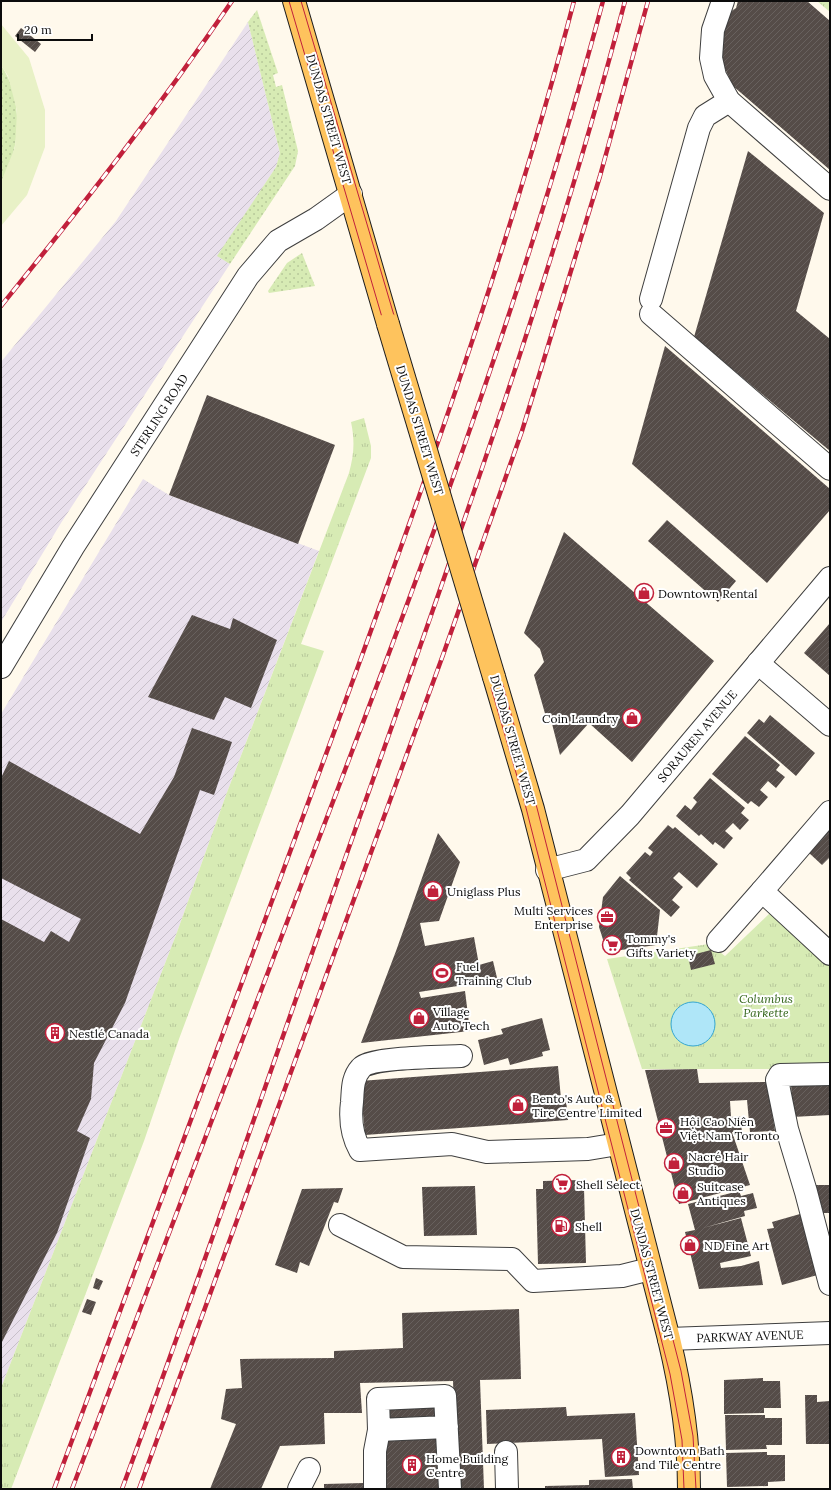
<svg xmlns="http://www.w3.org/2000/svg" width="831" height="1490" font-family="Lora,serif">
  <defs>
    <pattern id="industrial-furrows" width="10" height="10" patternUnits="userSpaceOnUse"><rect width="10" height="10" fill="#e9e0ec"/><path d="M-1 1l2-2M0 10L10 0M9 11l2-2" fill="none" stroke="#c7bfc9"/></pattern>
    <pattern id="grass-dots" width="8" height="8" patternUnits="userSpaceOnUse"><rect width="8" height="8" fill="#d7ebb4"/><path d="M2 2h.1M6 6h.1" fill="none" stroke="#b7c89a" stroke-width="1.8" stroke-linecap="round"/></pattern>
    <pattern id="park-tufts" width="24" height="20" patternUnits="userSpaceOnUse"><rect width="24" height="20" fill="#d7ebb4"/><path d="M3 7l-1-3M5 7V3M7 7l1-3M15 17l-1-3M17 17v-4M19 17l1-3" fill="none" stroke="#b7c89a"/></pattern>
    <pattern id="building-hatch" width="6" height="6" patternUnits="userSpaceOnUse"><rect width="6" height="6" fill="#554c48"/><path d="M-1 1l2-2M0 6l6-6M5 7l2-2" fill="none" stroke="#68615e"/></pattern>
  </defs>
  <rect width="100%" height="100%" fill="#fff9ec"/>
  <!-- industrial -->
  <g fill="url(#industrial-furrows)">
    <path d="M248,22L278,145L280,153L276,167L218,256L230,264L61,523L1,622V362L116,221Z"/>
    <path d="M143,479L169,495L319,551L226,795L176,935L1,1388V714Z"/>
  </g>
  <!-- grass -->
  <g fill="url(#grass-dots)">
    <path d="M257,10L278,73L273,75L276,87L282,85L298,151L295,166L230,264L217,256L276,167L280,153L248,22Z"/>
    <path d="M1,65C23,98 22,148 1,182Z"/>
    <path d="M302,253L315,286L269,293L268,291L287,263Z"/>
  </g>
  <!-- park -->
  <g fill="url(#park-tufts)">
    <path d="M817,1H830V12Z"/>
    <path d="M364,418L371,446V458L301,644L324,651L179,1039L144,1141L13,1484L11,1489H1V1388L176,935L226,795L349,473C354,455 355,441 351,422Z"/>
    <path d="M770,913L830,964V1067L776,1069H642L607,959L709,944L725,956Z"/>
  </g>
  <!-- pitch -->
  <path fill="#e8f1c6" d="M1,24L29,58L45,110V147L27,195L1,226V182L15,147L17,111L8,76L1,65Z"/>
  <!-- water -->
  <circle fill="#afe6f8" stroke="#33a6d2" cx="693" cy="1024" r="22"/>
  <!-- building -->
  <g fill="url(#building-hatch)">
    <path d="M738,1H807L830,21V170L733,86L721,60L724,16L736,8Z"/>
    <path d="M21,28L41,44L35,52L15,36Z"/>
    <path d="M748,151L824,213L796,311L830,339V451L694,337Z"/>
    <path d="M665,346L830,489V510L767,583L632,464Z"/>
    <path d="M207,395L335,445L298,544L169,495Z"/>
    <path d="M667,520L736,581L718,602L648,541Z"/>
    <path d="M564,532L714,661L632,762L589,723L560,755L550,716L546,717L534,675L544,662L540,649L524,633Z"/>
    <path d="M192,615L230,629L233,618L277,640L251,708L225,697L214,720L148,697Z"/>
    <path d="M830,623V676L804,653Z"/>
    <path d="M770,715L815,753L796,776L747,733L759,719L764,723Z"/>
    <path d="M192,728L232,742L214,795L200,790L125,1003L94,1063L91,1099L77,1131L90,1138L57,1233L1,1344V919L44,942L51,931L69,942L81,919L1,878V778L9,761L140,834L174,777Z"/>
    <path d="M745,736L780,765L776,770L785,777L776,788L768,781L760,790L768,797L759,807L751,801L748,804L712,774Z"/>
    <path d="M710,778L745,808L741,813L749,820L740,830L733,823L725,831L733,838L724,849L715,842L713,845L701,834L699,836L676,816L685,805L691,810L697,802L693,798Z"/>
    <path d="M668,825L673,829L675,827L718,864L697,888L679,872L673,878L683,887L672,900L680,907L671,917L629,880L631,878L626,873L645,852L650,856L653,852L648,848Z"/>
    <path d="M830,826V857L822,865L808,852Z"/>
    <path d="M438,833L460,862L439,921L420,923L425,946L474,937L479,965L493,961L498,982L478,986L477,983L419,992L421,998L465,991L470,1031L361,1043L396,951Z"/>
    <path d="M620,876L660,910L656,945L607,952L599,927L603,897Z"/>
    <path d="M711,950L715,964L691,970L688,956Z"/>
    <path d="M542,1018L550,1050L542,1052L543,1056L510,1065L508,1058L484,1065L478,1040L503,1034L501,1029Z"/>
    <path d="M558,1066L561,1099H566L568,1120L365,1135L360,1081Z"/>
    <path d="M697,1069L699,1083L767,1082L775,1131L750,1132L747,1100L730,1101L731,1117L740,1116L742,1132H732L750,1185L679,1204L645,1070Z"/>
    <path d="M830,1080V1115L792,1117L791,1081Z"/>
    <path d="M581,1180V1188H584L586,1263L538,1264L536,1189H543V1181Z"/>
    <path d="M814,1185H830V1213H822Z"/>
    <path d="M475,1186L477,1235L424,1236L422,1187Z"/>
    <path d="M343,1188L338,1203L334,1202L309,1266L300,1262L297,1273L275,1265L302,1189Z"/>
    <path d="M739,1191L741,1196L753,1193L757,1208L744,1211L745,1216L703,1228L741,1218L751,1256L720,1263L721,1268L741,1266L759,1261L763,1285L699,1289L685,1232L695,1230L688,1204Z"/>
    <path d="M800,1214L802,1220L807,1219L821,1274L782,1285L767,1229L774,1228L772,1222Z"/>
    <path d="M96,1278L103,1281L99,1290L93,1288Z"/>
    <path d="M87,1299L96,1302L91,1315L82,1312Z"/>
    <path d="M519,1309L521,1379L480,1380L484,1489H457L453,1381L360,1383L362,1413H324L325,1444L280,1446L261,1489H210L236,1424L221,1419L226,1389L242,1388L240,1359L334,1358V1351L403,1348L402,1313Z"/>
    <path d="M763,1378V1381H780L781,1408H764V1413L724,1414V1380Z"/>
    <path d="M805,1395H817V1402L830,1401V1444H806Z"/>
    <path d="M385,1406L439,1407V1420L386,1423Z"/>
    <path d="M566,1407L567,1416L635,1413L639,1475L605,1477L602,1439L487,1444L486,1410Z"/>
    <path d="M725,1415H765V1418H782V1445H766L767,1449L726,1450Z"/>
    <path d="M438,1439L439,1489H387L385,1440Z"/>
    <path d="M767,1452V1455H785V1481L768,1482V1486L727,1487L726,1453Z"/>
    <path d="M632,1479L633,1489H545V1486L589,1485V1480Z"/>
    <path d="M364,1483V1489H324V1484Z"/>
  </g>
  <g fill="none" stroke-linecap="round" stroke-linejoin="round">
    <!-- minor casing -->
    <g stroke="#3f3f3f" stroke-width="24">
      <g id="minor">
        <path d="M723,1L713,30L711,58L715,76L729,101L830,189"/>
        <path d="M651,299L699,128L705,116L729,101"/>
        <path d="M651,314L830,469"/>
        <path d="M758,663L830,725"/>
        <path d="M1,667L73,547L248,276L278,241L316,219L351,194"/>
        <path d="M830,812L762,891L830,954"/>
        <path d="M547,870L586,860L630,815L830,578"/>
        <path d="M718,941L762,891"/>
        <path d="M461,1056C444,1057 370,1057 361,1068C352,1078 353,1090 352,1102C350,1118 352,1136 360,1150L452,1144L487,1152L588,1149L618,1144"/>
        <path d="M830,1074L780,1075L777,1080L787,1129L806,1192L830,1284"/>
        <path d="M340,1225L403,1257L512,1259L533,1281L622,1276L650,1269"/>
        <path d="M669,1339L830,1333"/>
        <path d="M447,1427L379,1430L378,1399L445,1396L450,1489"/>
        <path d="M506,1452L507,1489"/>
        <path d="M299,1489L309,1469"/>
        <path d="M375,1489V1451L379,1430"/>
      </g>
    </g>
    <!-- major casing -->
    <g stroke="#1d1d1d" stroke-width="24">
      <g id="major">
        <path d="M294,1L388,324"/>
        <path d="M494,677L533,809L669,1339C681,1389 689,1438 689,1489"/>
      </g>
    </g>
    <!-- minor -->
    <use href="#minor" stroke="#fff" stroke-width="22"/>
    <!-- major -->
    <use href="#major" stroke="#fec35d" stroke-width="22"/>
    <!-- tram -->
    <g stroke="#c1203b" stroke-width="1">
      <path d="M289,1L524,800L670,1374L682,1440L684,1489"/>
      <path d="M301,1L498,667L537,808L681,1371L693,1436L696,1489"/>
    </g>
    <!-- rail casing -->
    <g stroke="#c1203b" stroke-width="4.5">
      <g id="rail">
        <path d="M1,306C82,206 159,108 232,1"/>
        <path d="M54,1489C146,1242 238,994 329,746C419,500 508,254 574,1"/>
        <path d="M72,1489C149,1286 226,1083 303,880C414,591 523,301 603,1"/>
        <path d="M122,1489C204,1267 280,1043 359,819C455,549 552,279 625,1"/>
        <path d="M139,1489L443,655L522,431L600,176L648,1"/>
      </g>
    </g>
    <!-- rail -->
    <use href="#rail" stroke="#fff" stroke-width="3" stroke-dasharray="9" stroke-linecap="butt"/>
    <!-- major-bridge casing -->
    <g stroke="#1d1d1d" stroke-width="24" stroke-linecap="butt">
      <path id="major-bridge" d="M388,324L494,677"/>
    </g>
    <!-- major-bridge -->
    <use href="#major-bridge" stroke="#fec35d" stroke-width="22"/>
  </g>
  <!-- icons -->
  <defs>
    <g id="shop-ring" transform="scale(1)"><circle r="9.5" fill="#fff" stroke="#c1203b" stroke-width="1.5"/><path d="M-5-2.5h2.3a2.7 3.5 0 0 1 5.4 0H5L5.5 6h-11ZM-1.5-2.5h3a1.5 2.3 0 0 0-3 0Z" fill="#c1203b"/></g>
    <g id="office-ring" transform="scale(1)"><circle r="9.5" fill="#fff" stroke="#c1203b" stroke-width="1.5"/><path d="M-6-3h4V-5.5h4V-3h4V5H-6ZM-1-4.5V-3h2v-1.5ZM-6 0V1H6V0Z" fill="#c1203b"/></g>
    <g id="supermarket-ring" transform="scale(1)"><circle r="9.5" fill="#fff" stroke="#c1203b" stroke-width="1.5"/><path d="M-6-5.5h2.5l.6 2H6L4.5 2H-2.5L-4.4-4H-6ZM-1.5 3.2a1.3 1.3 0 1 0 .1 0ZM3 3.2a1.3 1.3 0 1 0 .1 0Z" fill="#c1203b"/></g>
    <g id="stadium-ring" transform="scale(1)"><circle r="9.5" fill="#fff" stroke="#c1203b" stroke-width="1.5"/><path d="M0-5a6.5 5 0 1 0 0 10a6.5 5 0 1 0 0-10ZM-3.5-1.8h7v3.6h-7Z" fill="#c1203b"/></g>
    <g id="building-ring" transform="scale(1)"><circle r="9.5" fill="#fff" stroke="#c1203b" stroke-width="1.5"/><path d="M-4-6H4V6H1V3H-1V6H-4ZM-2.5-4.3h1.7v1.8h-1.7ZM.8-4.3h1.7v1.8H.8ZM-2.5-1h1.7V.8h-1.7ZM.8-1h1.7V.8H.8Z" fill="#c1203b"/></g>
    <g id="fuel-ring" transform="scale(1)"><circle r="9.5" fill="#fff" stroke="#c1203b" stroke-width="1.5"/><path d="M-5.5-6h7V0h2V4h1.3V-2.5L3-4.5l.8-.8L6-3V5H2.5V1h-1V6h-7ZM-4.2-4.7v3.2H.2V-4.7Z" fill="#c1203b"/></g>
  </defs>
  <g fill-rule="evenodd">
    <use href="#shop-ring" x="644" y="593"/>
    <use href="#shop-ring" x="632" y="718"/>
    <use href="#shop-ring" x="433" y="891"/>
    <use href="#office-ring" x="607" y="917"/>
    <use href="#supermarket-ring" x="612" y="945"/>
    <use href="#stadium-ring" x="442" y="973"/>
    <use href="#shop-ring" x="419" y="1018"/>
    <use href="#building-ring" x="55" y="1033"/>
    <use href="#shop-ring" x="518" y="1105"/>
    <use href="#office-ring" x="666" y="1128"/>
    <use href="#shop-ring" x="674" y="1163"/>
    <use href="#supermarket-ring" x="562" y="1184"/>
    <use href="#shop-ring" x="683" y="1193"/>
    <use href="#fuel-ring" x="561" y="1226"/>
    <use href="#shop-ring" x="690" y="1245"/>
    <use href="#building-ring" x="621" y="1457"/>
    <use href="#building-ring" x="412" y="1465"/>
  </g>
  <g text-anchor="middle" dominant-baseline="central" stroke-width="4" stroke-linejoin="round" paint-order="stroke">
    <!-- street labels -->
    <g font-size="12" fill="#0c0c0c" stroke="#fff">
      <text transform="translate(329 119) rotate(74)">DUNDAS STREET WEST</text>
      <text transform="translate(159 415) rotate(-57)">STERLING ROAD</text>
      <text transform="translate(420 430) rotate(73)">DUNDAS STREET WEST</text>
      <text transform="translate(697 736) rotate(-50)">SORAUREN AVENUE</text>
      <text transform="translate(513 740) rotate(74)">DUNDAS STREET WEST</text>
      <text transform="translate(652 1274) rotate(75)">DUNDAS STREET WEST</text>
      <text transform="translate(750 1336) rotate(-2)">PARKWAY AVENUE</text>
    </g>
    <!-- poi labels -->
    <g font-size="12" fill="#0c0c0c" stroke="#fff" text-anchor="start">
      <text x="658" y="593">Downtown Rental</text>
      <text x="618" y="718" text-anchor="end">Coin Laundry</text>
      <text x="447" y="891">Uniglass Plus</text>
      <text x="593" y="910" text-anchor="end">Multi Services<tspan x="593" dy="14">Enterprise</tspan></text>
      <text x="626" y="938">Tommy's<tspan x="626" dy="14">Gifts Variety</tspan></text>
      <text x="456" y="966">Fuel<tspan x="456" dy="14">Training Club</tspan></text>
      <text x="433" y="1011">Village<tspan x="433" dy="14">Auto Tech</tspan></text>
      <text x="69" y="1033">Nestlé Canada</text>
      <text x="532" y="1098">Bento's Auto &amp;<tspan x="532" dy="14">Tire Centre Limited</tspan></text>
      <text x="680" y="1121">Hội Cao Niên<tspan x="680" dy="14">Việt Nam Toronto</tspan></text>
      <text x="688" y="1156">Nacré Hair<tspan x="688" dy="14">Studio</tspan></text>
      <text x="576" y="1184">Shell Select</text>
      <text x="697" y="1186">Suitcase<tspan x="697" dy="14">Antiques</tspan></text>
      <text x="575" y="1226">Shell</text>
      <text x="704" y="1245">ND Fine Art</text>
      <text x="635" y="1450">Downtown Bath<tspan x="635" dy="14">and Tile Centre</tspan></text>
      <text x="426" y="1458">Home Building<tspan x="426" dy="14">Centre</tspan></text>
    </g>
    <!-- park labels -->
    <g font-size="12" font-style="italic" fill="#34661b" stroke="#fff">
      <text x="766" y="998">Columbus<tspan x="766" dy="14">Parkette</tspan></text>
    </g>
  </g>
  <!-- border -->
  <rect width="831" height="1490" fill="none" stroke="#0c0c0c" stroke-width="4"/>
  <!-- scale -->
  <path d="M18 34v6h74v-6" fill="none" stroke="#0c0c0c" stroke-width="2"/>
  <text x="24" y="34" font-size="12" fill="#0c0c0c" stroke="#ffffff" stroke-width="3" paint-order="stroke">20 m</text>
</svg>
